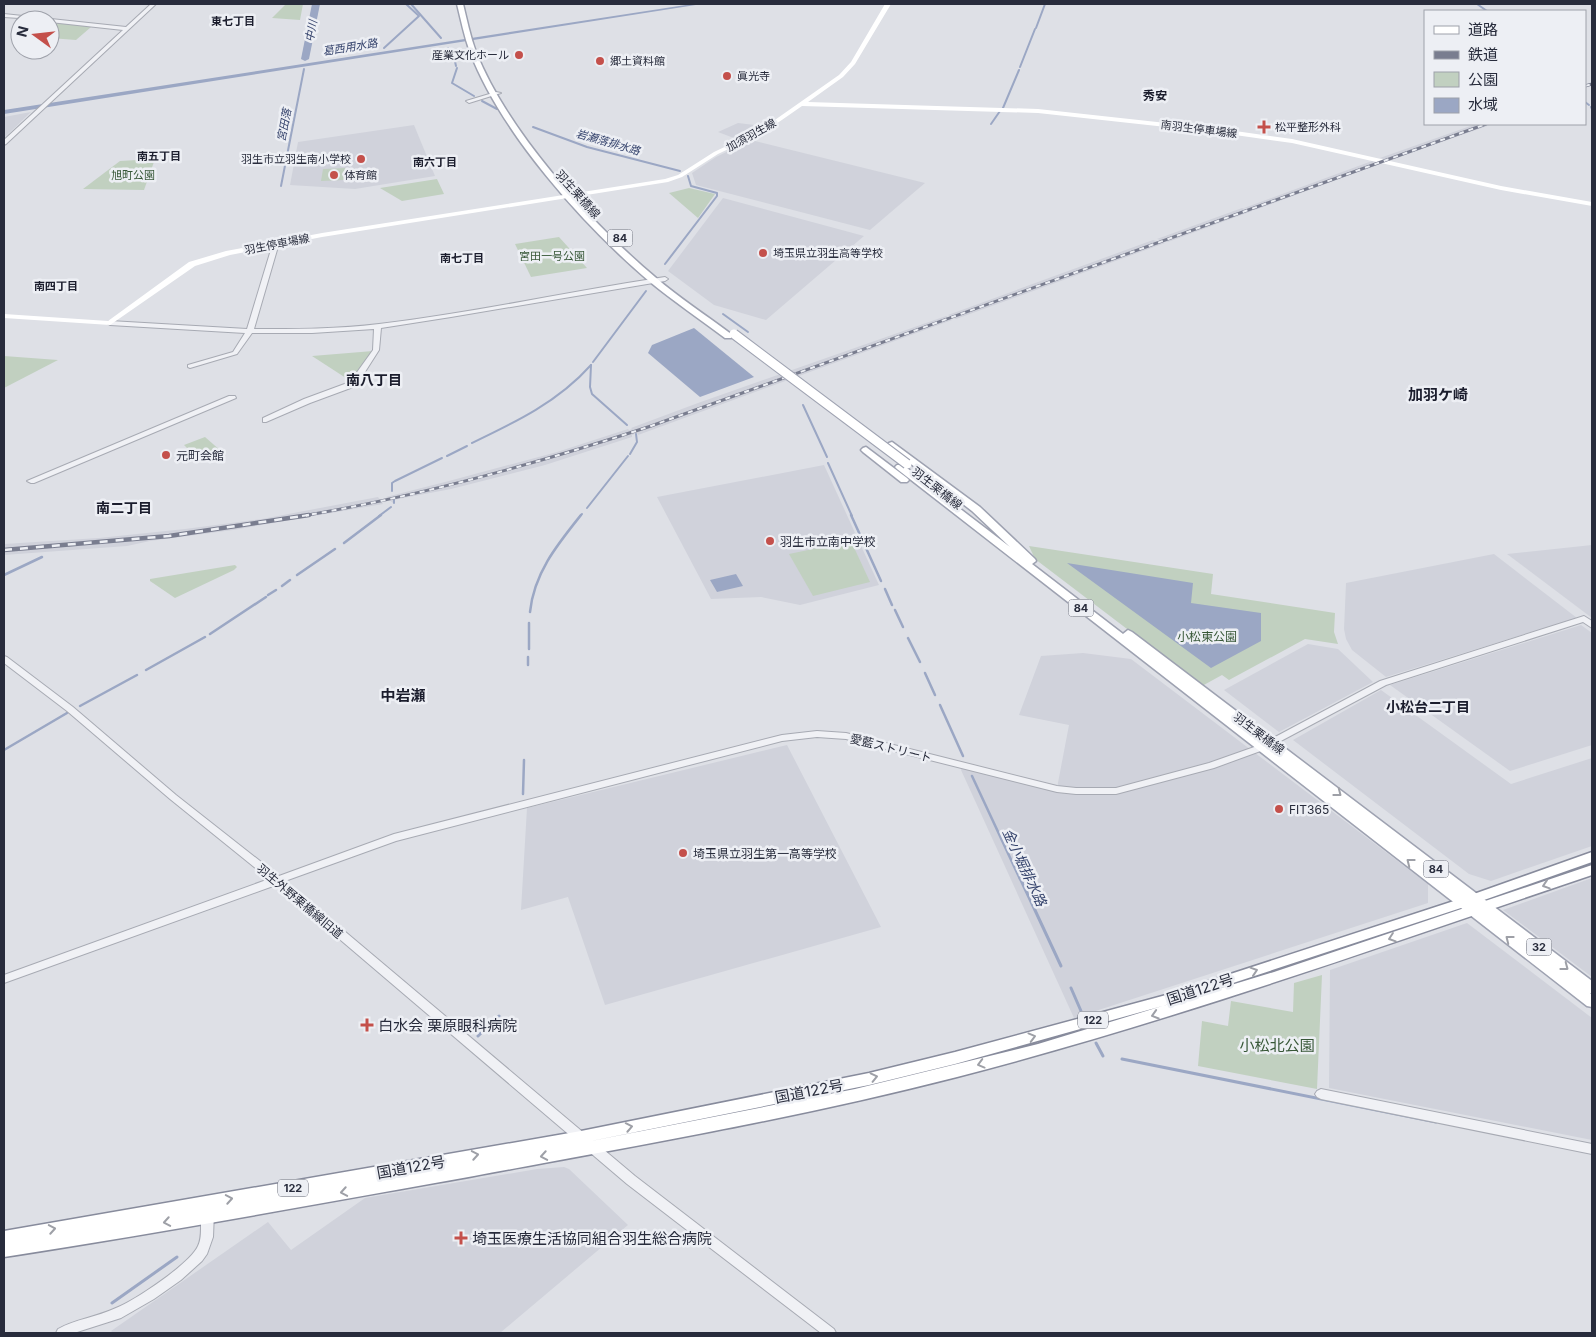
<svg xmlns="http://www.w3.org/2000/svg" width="1596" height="1337" font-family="Inter,'Noto Sans JP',sans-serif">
  <rect width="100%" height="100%" fill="#dee0e6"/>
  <!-- built -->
  <g fill="#d0d2db">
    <path d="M31,112L4,138V117Z"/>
    <path d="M738,123L763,126L764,127L739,140L718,132Z"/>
    <path d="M1476,124H1493L1390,160L1380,158Z"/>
    <path d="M414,125L435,176L355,189L290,185L298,142Z"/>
    <path d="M751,140L925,183L870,230L696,185L692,173L716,157Z"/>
    <path d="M1372,161L1382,163L1255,210L1244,208Z"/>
    <path d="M723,198L864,236L766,320L714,305L668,271Z"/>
    <path d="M1242,208L1252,211L1168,242L1157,239Z"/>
    <path d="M1153,240L1165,243L956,319L948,315Z"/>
    <path d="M946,316L952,320L638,435L637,433L632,435V437L545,465L451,489L393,500V503L386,497L449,481L557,452L628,429L629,430L632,429L631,428L698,403Z"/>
    <path d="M824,465L879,585L800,605L761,597L711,599L657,497Z"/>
    <path d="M378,497L383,504L233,530L150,541L127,546L4,555V544L99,538L185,529L262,519Z"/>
    <path d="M1592,545V618L1507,554Z"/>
    <path d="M1494,554L1577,618L1386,677L1352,650L1346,639L1344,629L1346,583Z"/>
    <path d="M1581,625L1592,633V745L1510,771L1390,685Z"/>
    <path d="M1308,644L1338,649L1373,682L1279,732L1224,690Z"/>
    <path d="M1083,653L1131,659L1428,884V903L1074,1018L961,770L962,765L1057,788L1069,725L1019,715L1041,656Z"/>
    <path d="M1381,690L1511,784L1592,758V846L1491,881L1469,874L1293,740Z"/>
    <path d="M787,745L881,927L605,1005L568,897L521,910L527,808Z"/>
    <path d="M1592,878V977L1503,910Z"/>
    <path d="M1467,923L1592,1018V1140L1329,1088L1330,970Z"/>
    <path d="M564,1167L569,1169L628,1225L500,1333H113L111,1331L268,1222L291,1250L365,1198L537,1169Z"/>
  </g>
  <!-- green -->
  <g fill="#c1d0c0">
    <path d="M286,4H303L300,20L272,18Z"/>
    <path d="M50,22L91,26V27L76,40L50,38Z"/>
    <path d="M155,159L144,190L83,189L120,161Z"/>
    <path d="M346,168L344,180L321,181L323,169Z"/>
    <path d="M437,179L444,194L402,201L380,188Z"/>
    <path d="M689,188L715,194L698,218L669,193Z"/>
    <path d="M559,237L587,268L531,277L515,244Z"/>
    <path d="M373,351L353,379L349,380L312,356Z"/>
    <path d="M4,356L58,360L4,388Z"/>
    <path d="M205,437L221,451L200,461L184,445Z"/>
    <path d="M851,541L870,582L813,596L789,554Z"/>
    <path d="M1029,546L1213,574L1211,594L1335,613L1334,632L1338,644L1305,639L1229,680L1222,675L1202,686L1035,559Z"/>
    <path d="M235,565L237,567L234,570L175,598L150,581V579Z"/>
    <path d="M1322,975L1317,1089L1198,1066L1202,1021L1228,1026L1231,1001L1293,1012L1294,983Z"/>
  </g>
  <!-- water -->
  <g fill="#9ba7c4">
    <path d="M694,328L754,377L700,397L648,353L652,345Z"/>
    <path d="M1067,563L1193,583L1191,603L1261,613V641L1211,668Z"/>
    <path d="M736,574L743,586L717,592L710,580Z"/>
  </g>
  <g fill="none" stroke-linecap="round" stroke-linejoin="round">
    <!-- stream-far2 -->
    <g stroke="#9ba7c4" stroke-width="2">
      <path d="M411,4L441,38"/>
      <path d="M1477,4L1487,11"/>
      <path d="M1036,28L1045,4"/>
      <path d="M384,48L419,16L406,4"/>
      <path d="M448,48L454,57L456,66"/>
      <path d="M1020,67L1035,29"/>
      <path d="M457,68L452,83L474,96"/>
      <path d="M482,101L497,109"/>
      <path d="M1585,102L1589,105"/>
      <path d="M1591,107L1592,109"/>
      <path d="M1003,108L1019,70"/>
      <path d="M991,124L1000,111"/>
      <path d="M533,127L587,147L680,171"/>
      <path d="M281,186L304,69"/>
      <path d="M665,264L717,196V193L691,186L688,176"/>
      <path d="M723,314L748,332"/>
      <path d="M593,362L646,291"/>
      <path d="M591,365L590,387L592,394L627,425"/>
      <path d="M803,405L827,457"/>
      <path d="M472,443C516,422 558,402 591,365"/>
      <path d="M630,454L637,442L636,434"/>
      <path d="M447,456L467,446"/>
      <path d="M828,463L852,516"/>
      <path d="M392,491V483L395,481L442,458"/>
      <path d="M394,500V503"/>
      <path d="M587,508L628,456"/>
      <path d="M379,516L391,507"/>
      <path d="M580,516L582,514"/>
    </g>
    <!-- stream-far1 -->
    <g stroke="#9ba7c4" stroke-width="2.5">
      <path d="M851,515L881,581"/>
      <path d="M344,543L381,515"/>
      <path d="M4,575L42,557"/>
      <path d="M297,575L335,549"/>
      <path d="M282,586L290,580"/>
      <path d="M885,589L892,605"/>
      <path d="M268,595L276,590"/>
      <path d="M895,610L903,627"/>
      <path d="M530,612C534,573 557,545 581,515"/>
      <path d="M529,623V649"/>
      <path d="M210,634L266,597"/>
      <path d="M908,638L920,662"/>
      <path d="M528,657V665"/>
      <path d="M146,670L205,637"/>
      <path d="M925,673L935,695"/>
      <path d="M940,705L963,756"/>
      <path d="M80,706L137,675"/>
      <path d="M4,750L67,713"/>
      <path d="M972,776L1020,879"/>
      <path d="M523,794L524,760"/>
    </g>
    <!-- stream -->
    <g stroke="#9ba7c4" stroke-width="3">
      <path d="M1020,878L1061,966"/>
      <path d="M1071,988L1081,1011"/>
      <path d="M478,1036L499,1016"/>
      <path d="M1096,1043L1103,1056"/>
      <path d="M1122,1059L1436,1122"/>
      <path d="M112,1303L177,1257"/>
    </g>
    <!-- canal -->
    <path fill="#9ba7c4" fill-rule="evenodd" d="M692,4H702L4,114V110Z"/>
    <!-- river -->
    <path fill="#9ba7c4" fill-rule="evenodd" d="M312,4H320L309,59L305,61L301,59Z"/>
    <!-- tertiary casing -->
    <g stroke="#a7aab3" stroke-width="2">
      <g id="tertiary">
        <path d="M151,4H156L6,144L4,145V140L123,30L50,22V20L4,17V14L126,27Z"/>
        <path d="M496,92L501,93L469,103L466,101Z"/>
        <path d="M276,241L279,243L254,329C296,329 338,329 379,324C475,313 570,291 665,277L668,279L665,281L451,317L381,328L379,350L356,386L310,403L266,422H263V418L304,399L350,382L373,350L374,329L312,333H252L237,354L190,368L188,367V365L233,352L245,333L110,325L107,323L110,321L247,329L273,243Z"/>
        <path d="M229,396H235L236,398L34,483H31L27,481Z"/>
        <path d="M1584,616L1592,621V628L1583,622L1386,685L1266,749L1214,768L1116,794H1076L1057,792L846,739L817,737L782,741L396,841L285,881L635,1176L834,1329L836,1333H821L627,1184L276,885L4,983V975L269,879L170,799L67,711L4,663V656L7,657L73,707L176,795L279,876L394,834L782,735L817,731L846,733L1057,786L1076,788H1116L1209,763L1260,745L1380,681Z"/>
        <path d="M1321,1089L1592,1144V1154L1321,1099L1317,1097L1315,1094L1317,1091Z"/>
        <path d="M208,1207L212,1208L214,1212L213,1237L207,1254L202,1261L181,1280L154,1299L121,1318L74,1333H56L58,1329C76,1319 97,1317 116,1308C134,1301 190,1264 198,1246C204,1234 198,1220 204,1208Z"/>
      </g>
    </g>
    <!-- primary casing -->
    <g stroke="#9ea2b1" stroke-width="3">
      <g id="primary">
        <path d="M457,4H463C467,20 470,36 476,52C508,132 590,222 655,277C679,298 706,315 731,334V338H725C700,319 673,301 649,281C583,225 501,133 470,52C464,36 461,20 457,4Z"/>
        <path d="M892,442L980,507L1035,559L1036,561L1032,564L1123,634L1128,630L1132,632L1592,981V993H1590L1592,995V1007L1587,1006L897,469L895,467L897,465H903L1010,547L972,511L889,447L887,445L889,443Z"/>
        <path d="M866,447L907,478L909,480L907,482H901L863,452L861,450L863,448Z"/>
      </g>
    </g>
    <!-- trunk casing -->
    <g stroke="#878b9c" stroke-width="3">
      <path id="trunk" d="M1592,852V862L1467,906L1166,1005L955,1064L869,1085L586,1142L855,1089L1038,1044L1274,972L1592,865V875C1382,946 1173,1021 957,1077C798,1118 635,1146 474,1176C317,1204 161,1233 4,1257V1231L581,1131L869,1073L955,1052L1166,995L1457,900Z"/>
    </g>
    <!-- tertiary -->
    <use href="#tertiary" fill="#f0f1f5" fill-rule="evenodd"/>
    <!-- secondary -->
    <path fill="#fff" fill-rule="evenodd" d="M885,4H891L855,64L843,77L808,102L1038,109L1221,129L1292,139L1501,186L1592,202V206L1501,190L1292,143L1221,133L1038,113L802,106L766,131L718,154L682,177L668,182L322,237L230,255L195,266L110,325L4,318V314L108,321L189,262L226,251L322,233L665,179L678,175L714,152L762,129L839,75L851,62Z"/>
    <!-- primary -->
    <use href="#primary" fill="#fff" fill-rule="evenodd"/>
    <!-- trunk -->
    <use href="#trunk" fill="#fff" fill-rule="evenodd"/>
    <!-- rail-far1 casing -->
    <g stroke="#797d8f" stroke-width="3">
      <g id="rail-far1">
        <path d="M1585,86L1592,84"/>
        <path d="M302,516C421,496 536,464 651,426L1486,124"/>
      </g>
    </g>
    <!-- rail casing -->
    <g stroke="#797d8f" stroke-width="4.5">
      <path id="rail" d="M4,550L169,536L309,515"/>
    </g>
    <!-- rail-far1 -->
    <use href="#rail-far1" stroke="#edeff4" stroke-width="2" stroke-dasharray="5" stroke-linecap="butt"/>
    <!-- rail -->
    <use href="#rail" stroke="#edeff4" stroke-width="2.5" stroke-dasharray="8" stroke-linecap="butt"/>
    <!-- primary-bridge casing -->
    <g stroke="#9ea2b1" stroke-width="11" stroke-linecap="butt">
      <path id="primary-bridge" d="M734,334L907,464"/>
    </g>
    <!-- primary-bridge -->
    <use href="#primary-bridge" stroke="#fff" stroke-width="9"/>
  </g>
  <!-- one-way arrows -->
  <defs><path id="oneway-chevron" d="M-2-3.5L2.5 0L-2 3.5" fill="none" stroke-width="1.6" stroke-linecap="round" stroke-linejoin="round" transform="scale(1.25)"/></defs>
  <g stroke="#9ea0a7">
    <use href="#oneway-chevron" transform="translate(1338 793) rotate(38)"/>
    <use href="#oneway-chevron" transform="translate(1410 862) rotate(-142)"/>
    <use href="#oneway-chevron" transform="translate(1546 885) rotate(162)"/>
    <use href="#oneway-chevron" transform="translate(1392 938) rotate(161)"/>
    <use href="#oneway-chevron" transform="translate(1509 939) rotate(-142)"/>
    <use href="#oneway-chevron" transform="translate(1565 967) rotate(37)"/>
    <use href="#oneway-chevron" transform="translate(1254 971) rotate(-18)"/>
    <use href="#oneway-chevron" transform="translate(1155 1015) rotate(163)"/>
    <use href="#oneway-chevron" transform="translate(1032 1037) rotate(-15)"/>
    <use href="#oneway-chevron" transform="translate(981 1064) rotate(165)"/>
    <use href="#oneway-chevron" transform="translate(874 1077) rotate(-13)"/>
    <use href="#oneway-chevron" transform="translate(629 1127) rotate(-11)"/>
    <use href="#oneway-chevron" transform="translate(475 1155) rotate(-10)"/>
    <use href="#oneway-chevron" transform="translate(544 1156) rotate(170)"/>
    <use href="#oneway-chevron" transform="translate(344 1192) rotate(170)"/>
    <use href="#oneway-chevron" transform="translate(229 1199) rotate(-10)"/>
    <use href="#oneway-chevron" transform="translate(167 1222) rotate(170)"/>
    <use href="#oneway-chevron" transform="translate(52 1229) rotate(-10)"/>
  </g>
  <!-- markers -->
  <g fill="#c4504b" stroke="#edeff4" stroke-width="2">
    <circle cx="519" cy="55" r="5"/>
    <circle cx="600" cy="61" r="5"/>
    <circle cx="727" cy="76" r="5"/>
    <path d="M1261.5 119.5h5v5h5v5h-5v5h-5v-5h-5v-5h5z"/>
    <circle cx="361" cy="159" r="5"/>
    <circle cx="334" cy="175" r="5"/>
    <circle cx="763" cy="253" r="5"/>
    <circle cx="166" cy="455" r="5"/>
    <circle cx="770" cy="541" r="5"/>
    <circle cx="1279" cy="809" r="5"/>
    <circle cx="683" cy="853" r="5"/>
    <path d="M364.5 1017.5h5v5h5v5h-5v5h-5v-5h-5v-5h5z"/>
    <path d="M458.5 1230.5h5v5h5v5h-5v5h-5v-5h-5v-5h5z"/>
  </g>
  <g text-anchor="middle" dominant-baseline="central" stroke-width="5" stroke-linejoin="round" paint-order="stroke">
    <!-- far-neighbourhood labels -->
    <g font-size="11" font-weight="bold" fill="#1b1d2d" stroke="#edeff4">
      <text x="233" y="21">東七丁目</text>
      <text x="159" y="156">南五丁目</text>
      <text x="435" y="162">南六丁目</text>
      <text x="462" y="258">南七丁目</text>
      <text x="56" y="286">南四丁目</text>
    </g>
    <!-- far-water labels -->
    <g font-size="11" font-style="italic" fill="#36446d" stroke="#edeff4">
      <text transform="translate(311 31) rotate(-80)">中川</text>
      <text transform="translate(350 47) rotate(-9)">葛西用水路</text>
      <text transform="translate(284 125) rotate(-79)">宮田落</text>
      <text transform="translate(608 142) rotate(16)">岩瀬落排水路</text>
    </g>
    <!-- far-poi labels -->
    <g font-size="11" fill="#282c3c" stroke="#edeff4" text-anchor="start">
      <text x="509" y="55" text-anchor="end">産業文化ホール</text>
      <text x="610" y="61">郷土資料館</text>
      <text x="737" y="76">眞光寺</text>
      <text x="1275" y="127">松平整形外科</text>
      <text x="351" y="159" text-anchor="end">羽生市立羽生南小学校</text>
      <text x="344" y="175">体育館</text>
      <text x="773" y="253">埼玉県立羽生高等学校</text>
    </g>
    <!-- far-street labels -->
    <g font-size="11" fill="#282c3c" stroke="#edeff4">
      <text transform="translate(1199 129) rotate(7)">南羽生停車場線</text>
      <text transform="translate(751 135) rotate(-29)">加須羽生線</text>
      <text transform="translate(277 244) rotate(-11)">羽生停車場線</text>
    </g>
    <!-- far-park labels -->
    <g font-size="11" fill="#375737" stroke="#edeff4">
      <text x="133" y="175">旭町公園</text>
      <text x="552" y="256">宮田一号公園</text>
    </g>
    <!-- shield labels -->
    <g fill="#edeff4" stroke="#636673" stroke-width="1">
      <rect x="607.5" y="229.5" width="25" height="17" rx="4"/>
      <rect x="1068.5" y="599.5" width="25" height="17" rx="4"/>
      <rect x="1423.5" y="860.5" width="25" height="17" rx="4"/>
      <rect x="1526.5" y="938.5" width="25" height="17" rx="4"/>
      <rect x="1078" y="1011.5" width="30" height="17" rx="4"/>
      <rect x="278" y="1179.5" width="30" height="17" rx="4"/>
    </g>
    <g font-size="11" font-weight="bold" fill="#282c3c">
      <text x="620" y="238">84</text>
      <text x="1081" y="608">84</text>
      <text x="1436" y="869">84</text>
      <text x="1539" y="947">32</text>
      <text x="1093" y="1020">122</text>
      <text x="293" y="1188">122</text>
    </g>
    <!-- far-quarter labels -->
    <g font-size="12" font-weight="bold" fill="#1b1d2d" stroke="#edeff4">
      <text x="1155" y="95">秀安</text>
    </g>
    <!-- street labels -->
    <g font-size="12" fill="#282c3c" stroke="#edeff4">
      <text transform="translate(578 194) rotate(48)">羽生栗橋線</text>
      <text transform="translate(937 488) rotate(38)">羽生栗橋線</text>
      <text transform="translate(1259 733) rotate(37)">羽生栗橋線</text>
      <text transform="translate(891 748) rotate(14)">愛藍ストリート</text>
      <text transform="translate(300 901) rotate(40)">羽生外野栗橋線旧道</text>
    </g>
    <!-- poi labels -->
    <g font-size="12" fill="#282c3c" stroke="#edeff4" text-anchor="start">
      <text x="176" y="455">元町会館</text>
      <text x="780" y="541">羽生市立南中学校</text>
      <text x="1289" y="809">FIT365</text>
      <text x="693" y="853">埼玉県立羽生第一高等学校</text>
    </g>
    <!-- park labels -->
    <g font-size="12" fill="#375737" stroke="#edeff4">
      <text x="1207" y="636">小松東公園</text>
    </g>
    <!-- neighbourhood labels -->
    <g font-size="14" font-weight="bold" fill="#1b1d2d" stroke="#edeff4">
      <text x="374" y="379">南八丁目</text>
      <text x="124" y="507">南二丁目</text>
      <text x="1428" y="706">小松台二丁目</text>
    </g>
    <!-- water labels -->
    <g font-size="14" font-style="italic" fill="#36446d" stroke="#edeff4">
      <text transform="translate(1025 867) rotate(65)">金小堀排水路</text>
    </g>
    <!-- quarter labels -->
    <g font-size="15" font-weight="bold" fill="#1b1d2d" stroke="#edeff4">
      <text x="1438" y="394">加羽ケ崎</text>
      <text x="403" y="695">中岩瀬</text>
    </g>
    <!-- near-street labels -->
    <g font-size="15" fill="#282c3c" stroke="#edeff4">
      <text transform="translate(1200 989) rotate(-18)">国道122号</text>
      <text transform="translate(809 1091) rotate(-11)">国道122号</text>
      <text transform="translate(411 1167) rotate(-10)">国道122号</text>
    </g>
    <!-- near-poi labels -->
    <g font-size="15" fill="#282c3c" stroke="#edeff4" text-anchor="start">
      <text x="378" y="1025">白水会 栗原眼科病院</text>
      <text x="472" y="1238">埼玉医療生活協同組合羽生総合病院</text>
    </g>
    <!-- near-park labels -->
    <g font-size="15" fill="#375737" stroke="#edeff4">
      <text x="1277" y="1045">小松北公園</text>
    </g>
  </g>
  <!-- border -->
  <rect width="1596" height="1337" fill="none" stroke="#282c3c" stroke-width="10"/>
  <!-- legend -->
  <rect x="1424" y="10" width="162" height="115" fill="#edeff4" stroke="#9ea1aa"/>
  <rect x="1434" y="26" width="25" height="8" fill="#ffffff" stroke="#9ea1aa"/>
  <text x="1468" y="35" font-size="15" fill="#282c3c">道路</text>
  <rect x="1434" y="51" width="25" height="8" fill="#797d8f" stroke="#9ea1aa"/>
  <text x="1468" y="60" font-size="15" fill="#282c3c">鉄道</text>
  <rect x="1434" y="72" width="25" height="15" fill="#c1d0c0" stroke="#9ea1aa"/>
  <text x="1468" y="85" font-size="15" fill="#282c3c">公園</text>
  <rect x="1434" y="98" width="25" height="15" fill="#9ba7c4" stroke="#9ea1aa"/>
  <text x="1468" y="110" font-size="15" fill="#282c3c">水域</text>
  <!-- north arrow -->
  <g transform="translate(35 35) rotate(285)"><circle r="24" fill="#edeff4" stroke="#9ea1aa"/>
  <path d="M0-4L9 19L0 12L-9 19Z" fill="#c4504b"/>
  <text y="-8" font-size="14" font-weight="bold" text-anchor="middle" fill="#282c3c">N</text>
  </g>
</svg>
